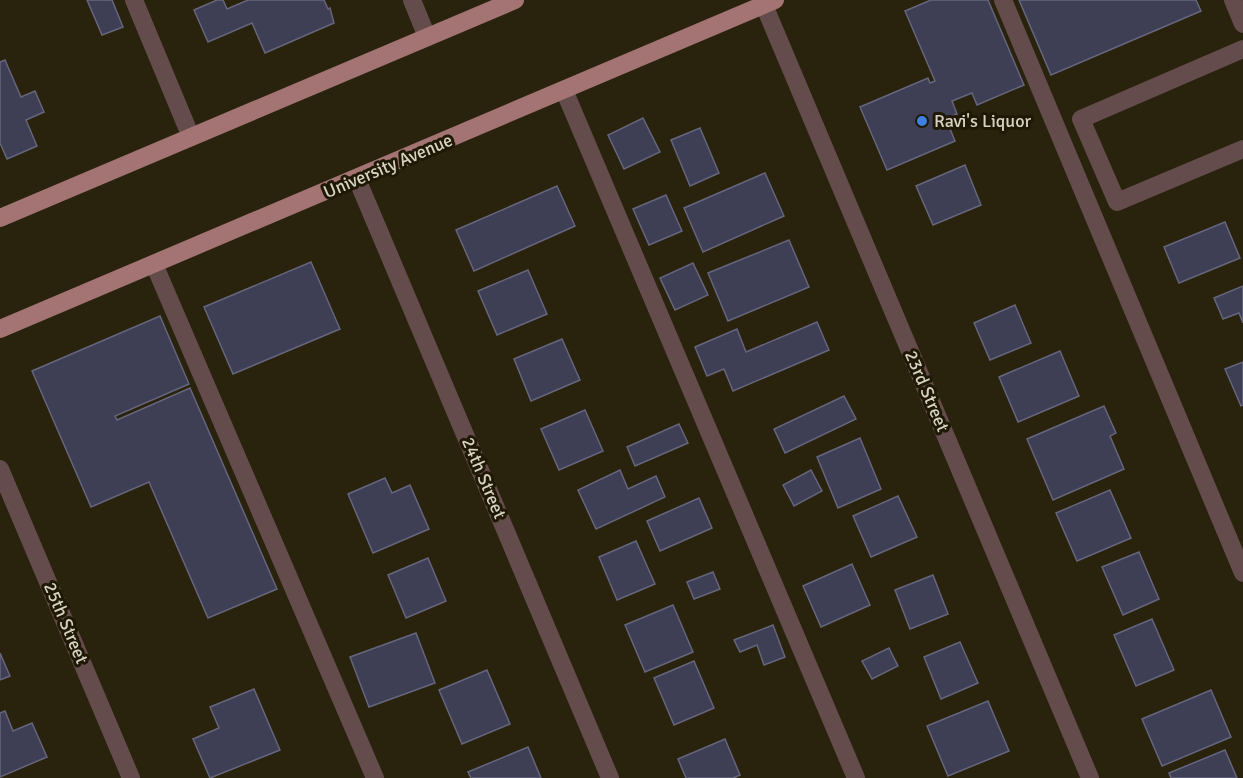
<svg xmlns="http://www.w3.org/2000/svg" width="1243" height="778" font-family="Signika,sans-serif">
  <rect width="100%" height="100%" fill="#29220c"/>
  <!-- building -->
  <g fill="#3e3e54" stroke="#65667e" stroke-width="1.5">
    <path d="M87,0H112L123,27L102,35Z"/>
    <path d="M217,0H223L227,9L248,0H324L328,9L330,8L334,23L265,53L252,23L208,42L194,10Z"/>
    <path d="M931,0H988L1024,85L977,105L972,93L952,101L957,114L946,119L955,141L887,170L860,107L928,78L930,83L935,81L905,11Z"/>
    <path d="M1019,0H1196L1201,11L1051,75Z"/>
    <path d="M5,60L21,97L35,91L44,112L26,120L37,146L7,159L0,143V62Z"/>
    <path d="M643,118L660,152L624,169L608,135Z"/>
    <path d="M700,128L719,173L690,186L671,140Z"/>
    <path d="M965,165L981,205L933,225L916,186Z"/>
    <path d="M765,173L784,216L703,252L684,208Z"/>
    <path d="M557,186L575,226L474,271L456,230Z"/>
    <path d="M666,195L682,231L649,245L633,209Z"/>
    <path d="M1225,222L1240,258L1179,283L1164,247Z"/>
    <path d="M789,240L809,287L728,321L708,273Z"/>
    <path d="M311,262L340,329L233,374L204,307Z"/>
    <path d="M693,263L708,295L675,310L660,278Z"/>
    <path d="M528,270L547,314L497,335L478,291Z"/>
    <path d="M1243,286V323L1239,313L1223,319L1214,298Z"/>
    <path d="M1015,305L1031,343L990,360L974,323Z"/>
    <path d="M160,316L189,384L115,416L117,420L190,388L277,589L208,618L149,482L91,507L32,371Z"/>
    <path d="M817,322L829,350L733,391L724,369L707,376L695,347L737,329L746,352Z"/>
    <path d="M562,339L580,380L531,401L514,359Z"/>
    <path d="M1060,351L1079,396L1018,422L999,377Z"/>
    <path d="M1243,362V405L1241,406L1225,369Z"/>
    <path d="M844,396L856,419L785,453L774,429Z"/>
    <path d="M1104,406L1116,433L1110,436L1124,469L1053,500L1027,439Z"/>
    <path d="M585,410L603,451L559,470L541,429Z"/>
    <path d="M679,424L688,443L635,466L627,447Z"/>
    <path d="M860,438L881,489L838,508L817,457Z"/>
    <path d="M620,470L628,489L656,476L665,497L596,529L578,490Z"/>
    <path d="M811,470L822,491L794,506L783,485Z"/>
    <path d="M385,478L392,493L410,485L429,529L373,553L348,494Z"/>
    <path d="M1110,490L1131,538L1077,561L1056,513Z"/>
    <path d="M898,496L917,537L871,557L853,516Z"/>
    <path d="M699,498L712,528L660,551L647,521Z"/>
    <path d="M636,541L655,584L617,600L599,557Z"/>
    <path d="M1139,552L1159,599L1123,615L1102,567Z"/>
    <path d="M428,558L446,601L406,618L388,575Z"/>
    <path d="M852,564L870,605L821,627L803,586Z"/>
    <path d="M713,572L720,589L694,599L687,582Z"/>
    <path d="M933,575L948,614L910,629L895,590Z"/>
    <path d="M673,605L693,652L645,672L625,625Z"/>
    <path d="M1152,619L1174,670L1136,686L1114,635Z"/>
    <path d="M773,625L785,657L764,665L757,645L740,652L734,640Z"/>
    <path d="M416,633L435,683L369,707L350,657Z"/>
    <path d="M960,642L978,683L941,699L924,657Z"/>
    <path d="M889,648L898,666L872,679L862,661Z"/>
    <path d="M0,653L10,676L0,680Z"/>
    <path d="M694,661L714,708L674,725L654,678Z"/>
    <path d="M487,670L510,724L462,744L439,690Z"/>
    <path d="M254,689L280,750L210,778L193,739L219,728L210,707Z"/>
    <path d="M1211,690L1231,737L1162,766L1142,719Z"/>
    <path d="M988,701L1009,751L948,776L927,726Z"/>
    <path d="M5,711L13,731L32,723L47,757L0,777V713Z"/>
    <path d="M725,739L740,775L733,778H686L678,759Z"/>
    <path d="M528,747L541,778H471L468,772Z"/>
    <path d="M1225,750L1237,778H1171L1169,773Z"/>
  </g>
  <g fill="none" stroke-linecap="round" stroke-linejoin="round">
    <!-- minor -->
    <g stroke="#634c4b" stroke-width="18">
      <path d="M134,0L191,137"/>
      <path d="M412,0L427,37"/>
      <path d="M1003,0L1243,573"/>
      <path d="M1233,0L1243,24"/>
      <path d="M764,5L1090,778"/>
      <path d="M1243,49L1081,119L1117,202L1243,149"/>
      <path d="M564,90L856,778"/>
      <path d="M357,179L610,778"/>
      <path d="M154,264L375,778"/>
      <path d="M0,469L131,778"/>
    </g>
    <!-- major -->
    <g stroke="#a37473" stroke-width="18">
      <path d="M0,218L515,0"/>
      <path d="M0,329L775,0"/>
    </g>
  </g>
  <!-- markers -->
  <circle fill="#3f7fe0" stroke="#1f1804" stroke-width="2" cx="922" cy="121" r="6"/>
  <g text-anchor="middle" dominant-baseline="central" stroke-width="6" stroke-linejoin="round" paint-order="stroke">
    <!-- poi labels -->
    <g font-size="18" fill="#d6d2c4" stroke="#1f1804" text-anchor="start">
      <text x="934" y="121">Ravi's Liquor</text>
    </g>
    <!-- street labels -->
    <g font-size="18" fill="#d6d2c4" stroke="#1f1804">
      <text transform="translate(388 166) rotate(-23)">University Avenue</text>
      <text transform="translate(927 391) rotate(67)">23rd Street</text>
      <text transform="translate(484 478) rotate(67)">24th Street</text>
      <text transform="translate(66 623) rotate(67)">25th Street</text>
    </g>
  </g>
</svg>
